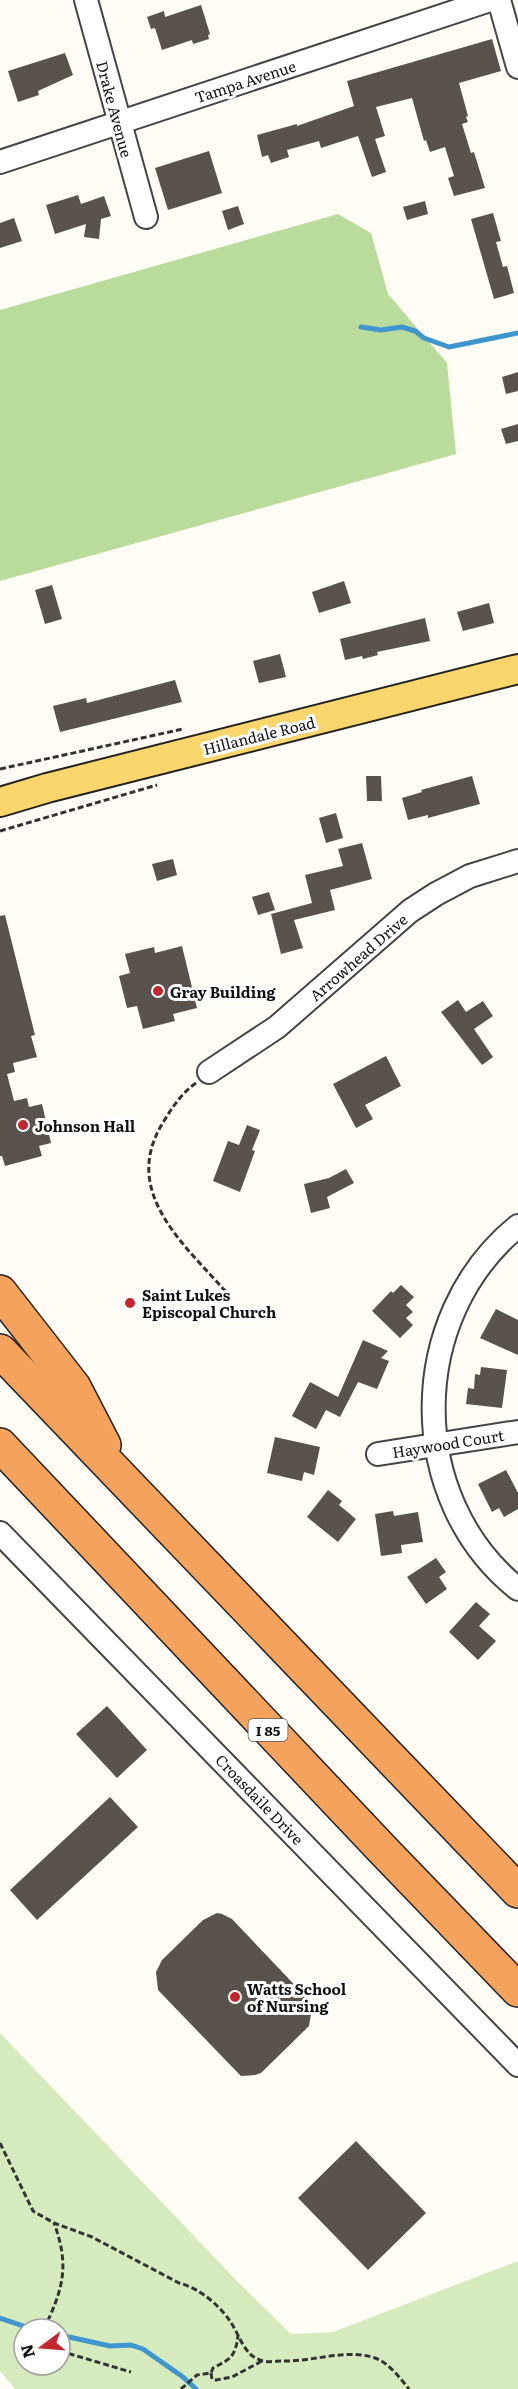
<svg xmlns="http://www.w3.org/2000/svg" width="518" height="2389" font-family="Literata,serif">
  <rect width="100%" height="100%" fill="#fffdf5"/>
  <!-- green -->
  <path fill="#d5ebbd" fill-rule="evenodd" d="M0,2033L238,2282L291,2334L333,2332L518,2261V2389H15L0,2371ZM24,2329H60V2365H24Z"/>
  <!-- forest -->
  <path fill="#b9dc9c" d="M338,214L371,233L388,294L447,363L456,454L0,581V310Z"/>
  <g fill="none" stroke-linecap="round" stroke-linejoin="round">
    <!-- stream -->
    <g stroke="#3f96cf" stroke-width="5">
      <path d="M361,327L381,330L402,327L415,331L424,338L449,347L518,333"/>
      <path d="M0,2318L32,2329"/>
      <path d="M60,2335L110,2346L131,2345L143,2349L183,2377L196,2389"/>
    </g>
  </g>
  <!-- building -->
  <g fill="#5a524d">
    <path d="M201,5L210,34L208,35L209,39L193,44L192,40L162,50L155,28L151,29L147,17L164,11L165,17Z"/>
    <path d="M492,39L501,71L459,83L468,116L466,117L468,122L462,124L471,153L474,152L485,188L454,196L448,178L454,176L445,147L430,152L426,140L424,141L412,98L376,107L385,136L375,139L386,172L372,177L358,136L321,148L319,141L287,150L289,157L271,163L268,155L262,157L257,135L297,124V126L354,106L347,81Z"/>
    <path d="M65,53L73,75L38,91L39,95L18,102L8,71Z"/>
    <path d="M209,151L222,193L168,210L155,168Z"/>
    <path d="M78,195L81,204L104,196L111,216L101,219L99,239L84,237L86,224L55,234L46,205Z"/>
    <path d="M425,201L428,214L407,220L403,207Z"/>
    <path d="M238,206L244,224L228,230L222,211Z"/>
    <path d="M493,213L501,241L496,242L503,267L507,266L514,293L494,299L471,219Z"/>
    <path d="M14,218L22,241L0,248V223Z"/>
    <path d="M518,372V391L506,394L502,377Z"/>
    <path d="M518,424V441L506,444L501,429Z"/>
    <path d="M344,581L351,603L319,613L312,592Z"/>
    <path d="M52,585L62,619L45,624L35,590Z"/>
    <path d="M489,603L494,623L463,631L457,612Z"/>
    <path d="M425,618L430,641L377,652L378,655L363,659L362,656L345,660L340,639Z"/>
    <path d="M280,654L286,677L259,683L253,661Z"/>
    <path d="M175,680L182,702L60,732L53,706L86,698L87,703Z"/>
    <path d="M366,776H381L382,801H367Z"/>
    <path d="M472,776L480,804L428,818V815L408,820L402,798L422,792L421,790Z"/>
    <path d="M336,813L343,838L326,843L319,818Z"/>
    <path d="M362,843L372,879L330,890L335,910L294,920L303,948L281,954L271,914L312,903L305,875L343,866L338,849Z"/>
    <path d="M173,859L177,875L157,881L152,864Z"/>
    <path d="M269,892L275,910L258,915L252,897Z"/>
    <path d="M5,915L35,1035L31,1036L37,1057L13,1063L15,1072L7,1074L14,1101L27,1098L29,1107L42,1104L51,1143L39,1146L42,1156L5,1166L2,1156H0V916Z"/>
    <path d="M182,946L197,1008L173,1014L175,1021L143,1029L137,1006L127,1008L119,976L130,973L125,954L154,947L155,953Z"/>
    <path d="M458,1000L466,1012L483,1001L493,1016L474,1029L493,1057L482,1065L441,1012Z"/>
    <path d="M386,1056L401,1086L365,1105L373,1119L356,1128L333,1084Z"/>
    <path d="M247,1125L260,1130L252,1150L255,1151L240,1192L213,1181L228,1141L239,1145Z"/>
    <path d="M346,1169L354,1183L327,1197L330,1208L311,1213L304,1184L329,1178Z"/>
    <path d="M401,1285L414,1297L406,1305L413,1312L406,1318L413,1325L400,1338L372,1311L391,1291L393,1293Z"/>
    <path d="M496,1309L518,1320V1355L480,1338Z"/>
    <path d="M363,1340L388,1351L381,1358L389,1361L377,1389L358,1382L340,1417L326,1410L316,1429L292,1416L310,1382L338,1397Z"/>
    <path d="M481,1367L507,1370L502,1408L466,1404L468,1388L474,1389L475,1374L480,1375Z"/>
    <path d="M275,1437L320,1447L314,1475L304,1472L302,1481L267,1473Z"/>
    <path d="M506,1470L518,1493V1509L504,1517L499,1508L492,1512L478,1484Z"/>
    <path d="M328,1490L342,1501L339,1505L356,1519L338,1542L307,1517Z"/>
    <path d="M393,1511L394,1516L418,1512L423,1542L401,1545L402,1553L381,1556L375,1514Z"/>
    <path d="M436,1558L446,1572L439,1577L447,1589L426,1604L407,1577Z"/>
    <path d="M476,1602L490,1614L479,1626L496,1641L478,1660L449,1632Z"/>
    <path d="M107,1706L147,1750L117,1778L76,1734Z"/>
    <path d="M110,1797L138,1827L37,1920L10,1890Z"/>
    <path d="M217,1913L222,1914L232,1919L309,2000L311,2014L309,2026L261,2073L255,2075L241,2076L237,2072L158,1990L156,1972L162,1960L203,1920Z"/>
    <path d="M356,2141L426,2213L368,2270L298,2198Z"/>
  </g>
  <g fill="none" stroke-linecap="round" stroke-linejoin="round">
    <!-- minor casing -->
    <g stroke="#444" stroke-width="26">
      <g id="minor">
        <path d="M86,0L146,217"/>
        <path d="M499,0L518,67"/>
        <path d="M0,162L490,0"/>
        <path d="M209,1072L277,1027L410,911L436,894L470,876L518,861"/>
        <path d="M518,1226C406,1317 405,1499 518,1589"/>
        <path d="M378,1454L518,1432"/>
        <path d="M0,1533L518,2065"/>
      </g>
    </g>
    <!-- major casing -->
    <g stroke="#222" stroke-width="32">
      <path id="major" d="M0,802L47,788L518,669"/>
    </g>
    <!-- highway casing -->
    <g stroke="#222" stroke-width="36">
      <g id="highway">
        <path d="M0,1292L74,1387L104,1445"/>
        <path d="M0,1351L518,1891"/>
        <path d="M0,1445L382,1849L518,1990"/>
      </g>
    </g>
    <!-- path -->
    <g stroke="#333" stroke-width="3" stroke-dasharray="6 3" stroke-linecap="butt">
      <path d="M0,769L183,729"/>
      <path d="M0,831L157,785"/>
      <path d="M196,1083C182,1093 173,1106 164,1121C119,1191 184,1244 227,1293"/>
      <path d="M0,2143L33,2211L54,2223L92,2237L179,2283C199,2288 218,2304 230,2321C239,2334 244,2355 260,2360C267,2363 276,2361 283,2361C313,2362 346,2348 375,2358C388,2362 401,2379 409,2389"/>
      <path d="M44,2329C63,2289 70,2266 54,2223"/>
      <path d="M60,2351L131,2372"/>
      <path d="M211,2373L212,2379L216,2380L232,2377L262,2361"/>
      <path d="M181,2389L197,2375L211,2373L213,2368C230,2359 235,2358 238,2336"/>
    </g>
    <!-- minor -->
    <use href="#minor" stroke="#fff" stroke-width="22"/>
    <!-- major -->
    <use href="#major" stroke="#f9d66b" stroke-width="28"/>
    <!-- highway -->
    <use href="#highway" stroke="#f5a25d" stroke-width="33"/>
  </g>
  <!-- markers -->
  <g fill="#c4262e" stroke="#fff" stroke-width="2">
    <circle cx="158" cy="991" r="6"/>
    <circle cx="23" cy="1125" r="6"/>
    <circle cx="130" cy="1303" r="6"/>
    <circle cx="235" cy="1997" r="6"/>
  </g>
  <g text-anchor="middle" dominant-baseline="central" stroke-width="6" stroke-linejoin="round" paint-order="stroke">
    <!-- shield labels -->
    <rect fill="#fff" stroke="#585858" stroke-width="1.5" x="248.5" y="1719" width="39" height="22" rx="4.5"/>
    <g font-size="14" font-weight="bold" fill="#111">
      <text x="268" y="1730">I 85</text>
    </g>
    <!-- street labels -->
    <g font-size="15" fill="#111" stroke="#fff">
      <text transform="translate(245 81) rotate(-18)">Tampa Avenue</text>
      <text transform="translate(115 109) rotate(75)">Drake Avenue</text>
      <text transform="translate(259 735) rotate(-14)">Hillandale Road</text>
      <text transform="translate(358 957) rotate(-41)">Arrowhead Drive</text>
      <text transform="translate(448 1443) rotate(-9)">Haywood Court</text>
      <text transform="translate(260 1799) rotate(46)">Croasdaile Drive</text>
    </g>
    <!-- poi labels -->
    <g font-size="15" font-weight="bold" fill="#111" stroke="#fff" text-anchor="start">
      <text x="170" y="991">Gray Building</text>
      <text x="35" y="1125">Johnson Hall</text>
      <text x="142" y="1294">Saint Lukes<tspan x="142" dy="17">Episcopal Church</tspan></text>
      <text x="247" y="1988">Watts School<tspan x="247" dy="17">of Nursing</tspan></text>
    </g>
  </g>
  <!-- north arrow -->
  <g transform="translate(42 2347) rotate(254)"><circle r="28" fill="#ffffff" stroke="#a0a0a0" stroke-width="1.5"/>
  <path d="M0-4.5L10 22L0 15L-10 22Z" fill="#c4262e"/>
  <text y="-9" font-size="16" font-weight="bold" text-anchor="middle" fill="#111111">N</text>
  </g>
</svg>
